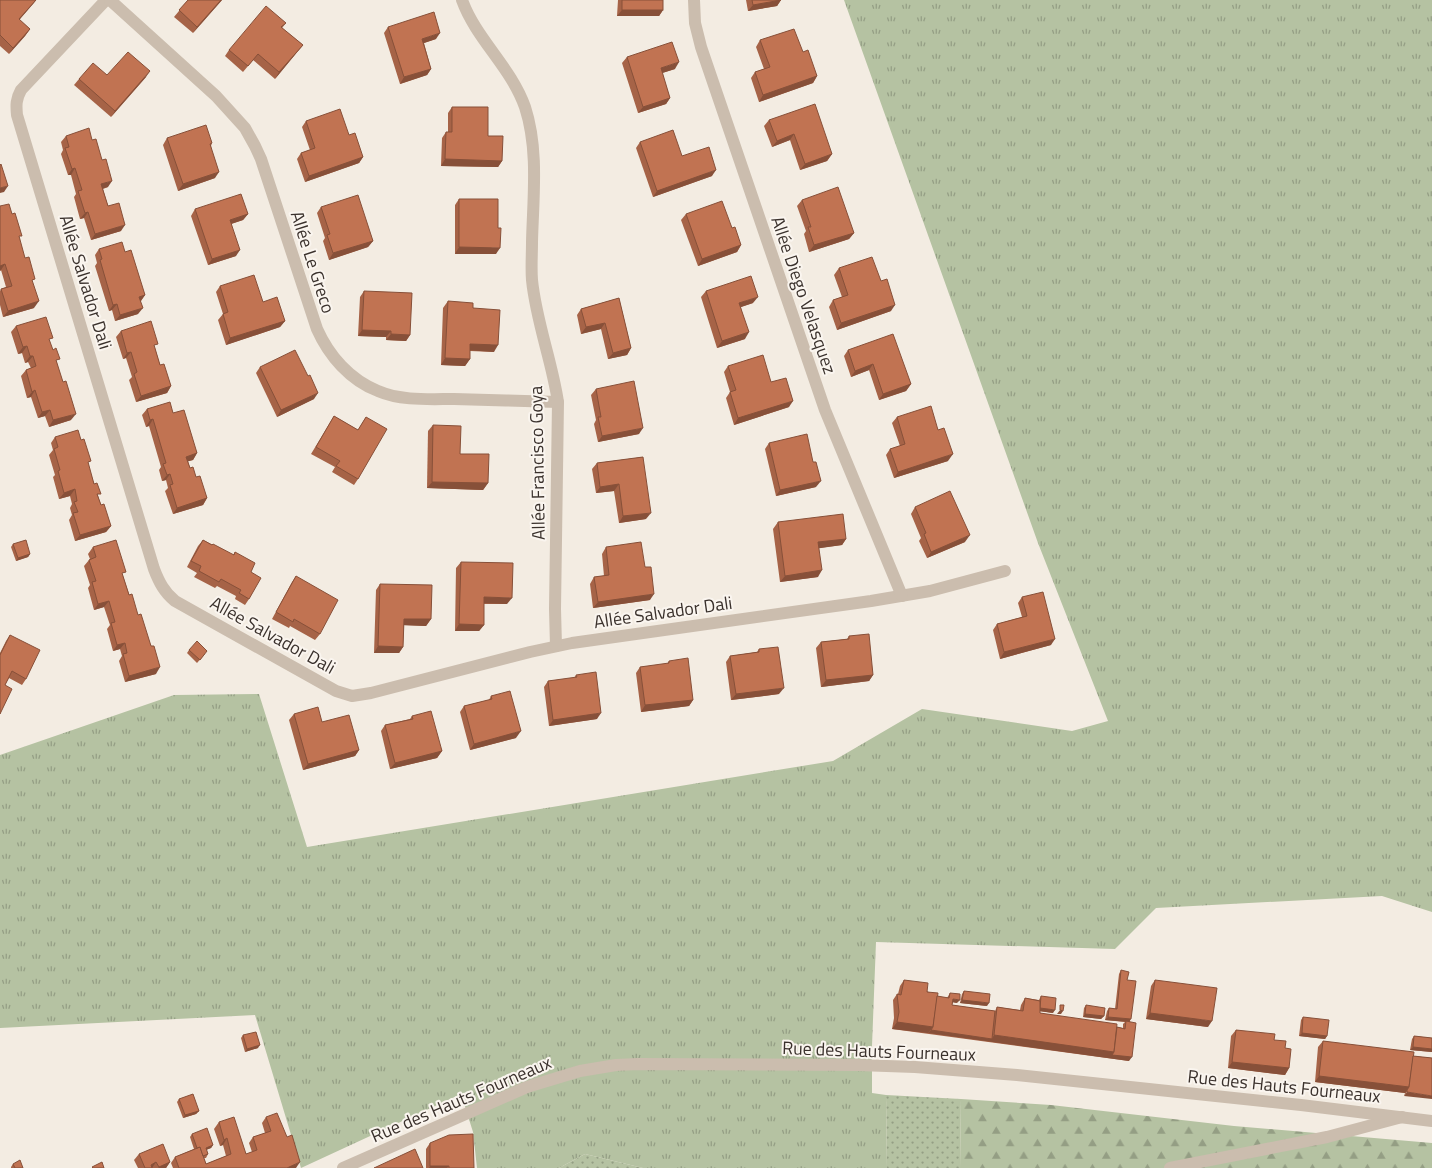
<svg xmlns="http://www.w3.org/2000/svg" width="1432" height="1168" font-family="'Titillium Web',sans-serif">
  <defs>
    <pattern id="grass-tufts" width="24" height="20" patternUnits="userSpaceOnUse" patternTransform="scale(1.25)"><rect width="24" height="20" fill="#b5c2a2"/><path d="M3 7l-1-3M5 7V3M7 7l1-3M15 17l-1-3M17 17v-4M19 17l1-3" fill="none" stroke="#949e84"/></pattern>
    <pattern id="forest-firs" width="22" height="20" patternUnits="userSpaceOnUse" patternTransform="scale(1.25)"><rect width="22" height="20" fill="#b5c2a2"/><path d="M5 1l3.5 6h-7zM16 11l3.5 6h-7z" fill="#949e84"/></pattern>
    <pattern id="garden-dots" width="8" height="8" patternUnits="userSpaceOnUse" patternTransform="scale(1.25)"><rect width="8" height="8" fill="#b5c2a2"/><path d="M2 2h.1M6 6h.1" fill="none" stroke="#949e84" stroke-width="1.8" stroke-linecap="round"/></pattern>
  </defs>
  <rect width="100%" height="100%" fill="#f3ece2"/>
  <!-- grass -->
  <path fill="url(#grass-tufts)" d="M844,0H1432V912L1382,896L1156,908L1115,949L876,942L872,1046V1093L886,1095L887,1168H643L585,1154L559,1168H477L473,1132L461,1094L301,1168L255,1015L0,1028V755L174,695L259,694L307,847L833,761L922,709L1072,731L1108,721L1038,543Z"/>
  <!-- forest -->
  <path fill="url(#forest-firs)" d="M961,1099L1051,1105L1234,1126L1432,1143V1168H960Z"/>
  <!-- garden -->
  <g fill="url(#garden-dots)">
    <path d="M886,1095L961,1099L960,1168H887Z"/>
    <path d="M585,1154L643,1168H559Z"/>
  </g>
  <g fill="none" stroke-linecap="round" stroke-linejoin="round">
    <!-- minor -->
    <g stroke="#cbbdae" stroke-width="12">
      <path d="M106,0L21,90C16,99 16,105 17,115L154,569C159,582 164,592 175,601L336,691L352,696L371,693L530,652L572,643L871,601L930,591L1005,571"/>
      <path d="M110,0L216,96L245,128L255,146L261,159L317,329C329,356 350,380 378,391C401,401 429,399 454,399C489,400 523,401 558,402"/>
      <path d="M462,0C476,39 511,67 525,107C539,150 533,198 532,242C532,255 531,268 532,280C536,321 552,361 558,402L555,609L556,646"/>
      <path d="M694,0L695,23L701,47L825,410L902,596"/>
      <path d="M1170,1168L1327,1137L1402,1117"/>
    </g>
    <!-- tertiary -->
    <path stroke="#cbbdae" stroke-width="12" d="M343,1168L527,1087L580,1071L616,1065L638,1064L858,1065L915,1067L1017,1075L1301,1105L1432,1121"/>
  </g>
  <!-- wall -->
  <g fill="#a66347">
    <path d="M0,0H36L19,20L30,29L25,36L9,54L0,46Z"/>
    <path d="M188,0H222L193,33L174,17Z"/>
    <path d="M618,0H663V10L659,16H617Z"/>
    <path d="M746,0H781L777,6L748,11Z"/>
    <path d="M286,23L282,28L303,45L275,79L253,60L243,72L225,56L229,50Z"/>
    <path d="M388,27L436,39L424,43L431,69L427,75L400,84L384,33Z"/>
    <path d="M760,40L803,52L817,76L813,83L759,102L751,78L755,72L764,69L756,47Z"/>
    <path d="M627,57L675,69L662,73L670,98L666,104L638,113L622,63Z"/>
    <path d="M107,75L146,77L111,117L74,85L79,79Z"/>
    <path d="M452,107L502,161L498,167L441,166L442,138L446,132H448V113Z"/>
    <path d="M769,120L832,154L827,161L800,170L790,140L772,147L764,126Z"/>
    <path d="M306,121L349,135L363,157L359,163L305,182L297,159L301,153L310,150L302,127Z"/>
    <path d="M66,136L92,140L108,187L103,189L108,206L121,231L91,240L84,218L80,219L74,197L76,194L71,175H68L61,154L63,150L61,142Z"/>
    <path d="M167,138L212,143L211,146L215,178L178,191L163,145Z"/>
    <path d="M640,142L682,156L712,176L653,197L636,148Z"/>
    <path d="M459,199L496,254H455V205Z"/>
    <path d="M802,200L854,233L849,239L809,252L804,234L806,231L797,206Z"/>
    <path d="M0,206L19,239L32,282L34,308L3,317L0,305V291L1,289L6,287L1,270L0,271Z"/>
    <path d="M321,207L373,241L368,247L329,260L323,241L325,238L317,213Z"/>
    <path d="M195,209L248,214L243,220L231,224L236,256L208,265L191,216Z"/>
    <path d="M686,214L741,245L737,252L698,266L681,220Z"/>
    <path d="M99,249L125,252L145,295L141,301L138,314L115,321L112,310L109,311L95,266L97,263L95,255Z"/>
    <path d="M839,268L881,281L891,311L837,330L829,307L833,300L842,297L834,275Z"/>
    <path d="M220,286L263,302L285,321L280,327L226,345L218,320L223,314L216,292Z"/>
    <path d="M364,291L410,335L406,341L386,340V337L358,336L360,297Z"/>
    <path d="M706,291L753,303L741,307L745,339L717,348L701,297Z"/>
    <path d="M619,298L631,348L627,355L608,359L601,329L581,334L577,315L581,309Z"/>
    <path d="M448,301L473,308L494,352L470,351V359L465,366L441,365L443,308Z"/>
    <path d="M16,326L50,342L57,363L71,420L49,427L45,416L38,418L31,397L27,398L21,376L26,370L31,368L28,362L25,363L22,353L18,354L11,332Z"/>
    <path d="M121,331L155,348L160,365L171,386L167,393L136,402L129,380L132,377L126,358L123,359L116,337Z"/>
    <path d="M848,350L911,384L906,391L879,400L869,370L851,377L844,356Z"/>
    <path d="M728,366L771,382L789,407L734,425L726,398L730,392L724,372Z"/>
    <path d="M260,367L314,399L277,417L256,373Z"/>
    <path d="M596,389L639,434L598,442L594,424L596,420L591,395Z"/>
    <path d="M147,409L173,413L197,453L193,460L188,461L190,468L207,498L203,505L173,514L165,491L168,488L166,480L162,481L159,470L161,467L149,426L146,427L142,415Z"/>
    <path d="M334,416L358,430L366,417L358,479L354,485L332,472L335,467L311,454Z"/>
    <path d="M897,417L938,430L948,461L894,478L886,455L890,449L900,446L892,423Z"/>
    <path d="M433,425L488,483L483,490L427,488L428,431Z"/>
    <path d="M55,437L88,465L101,505L111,526L106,532L75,541L69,520L72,515L70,508L72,504L70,496L59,499L53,477L55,475L49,455L53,450L51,443Z"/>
    <path d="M769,443L816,487L776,496L765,449Z"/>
    <path d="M643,457L646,519L619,523L614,491L596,493L592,469L597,463Z"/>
    <path d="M915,507L965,542L927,558L919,541L921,538L911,514Z"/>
    <path d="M778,522L846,539L842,545L819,548L818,577L780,582L773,529Z"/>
    <path d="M203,540L233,555L235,552L251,572L249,599L245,605L235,599L236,596L217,586L215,588L194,577L197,573L187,567L198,546Z"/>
    <path d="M13,544L30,554L28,557L16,561L11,547Z"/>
    <path d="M93,547L123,576L156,674L125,682L119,661L122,656L120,649L113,651L107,629L110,625L104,607L94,610L88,588L90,585L84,566L89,560L90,559L88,554Z"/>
    <path d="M606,547L650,600L593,608L590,584L594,577L604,576L602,554Z"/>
    <path d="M461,562L507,604H484V625L479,631H455L456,568Z"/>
    <path d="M296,576L320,634L315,640L290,626L289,628L272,619L292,582Z"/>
    <path d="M380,584L431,619L426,626L404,625L403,647L399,653H374L376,590Z"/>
    <path d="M1022,597L1051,645L1000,659L993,630L997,624L1022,617L1018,603Z"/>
    <path d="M10,635L26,679L22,685L9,678L5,685L0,714V653L6,641Z"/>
    <path d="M849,636L873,675L869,681L821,687L816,648L821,642L847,639Z"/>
    <path d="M759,649L779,694L731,700L726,662L730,656L757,652Z"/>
    <path d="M189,650L205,654L197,663L187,653Z"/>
    <path d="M669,661L693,700L689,706L641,712L636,673L640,667L667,664Z"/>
    <path d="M576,675L597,719L549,726L544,687L548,681L574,678Z"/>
    <path d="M491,696L516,738L470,750L460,712L464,706L489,700Z"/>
    <path d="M294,714L322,722L359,750L355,756L303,770L289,720Z"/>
    <path d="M412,716L442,751L437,758L390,769L381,731L385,725L410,719Z"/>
    <path d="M1121,970L1127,980L1130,1022L1129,1061L892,1029L894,1018L893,1000L897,994H898L900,986L904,980L937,996L947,998L950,993L957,1003L953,1002L952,1005L995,1011L997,1007L1020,1010L1021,1005L1025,998L1039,1000L1041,996L1053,1013L1040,1011V1013L1123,1028V1024L1125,1022L1105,1020L1107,1011L1109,1008L1115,1009L1119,974Z"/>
    <path d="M1155,980L1208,1027L1146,1019L1151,986Z"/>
    <path d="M964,991L987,1006L960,1003L962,994Z"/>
    <path d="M1086,1005L1104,1016L1101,1019L1083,1017L1084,1008Z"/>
    <path d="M1303,1017L1327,1036L1325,1039L1299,1036L1301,1020Z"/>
    <path d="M1236,1030L1274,1040L1285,1048L1289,1068L1285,1075L1228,1068L1231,1036Z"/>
    <path d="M243,1035L258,1048L245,1052L241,1038Z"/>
    <path d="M1414,1036L1432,1038V1052L1410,1050L1412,1039Z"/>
    <path d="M1323,1041L1413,1056L1432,1058L1404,1096L1405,1093L1315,1082L1318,1047Z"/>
    <path d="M179,1099L199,1111L196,1114L183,1118L177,1102Z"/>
    <path d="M266,1117L296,1168H173L171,1163L175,1157L194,1149L190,1137L192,1134L213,1145L211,1148L206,1150L208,1154L206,1158H204L206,1164L226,1156L223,1145L220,1146L214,1129L219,1122L246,1154L252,1152L249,1143L253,1137L265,1133L262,1123Z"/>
    <path d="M430,1143L474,1168H426V1149Z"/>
    <path d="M139,1154L170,1162L166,1168H138L134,1160Z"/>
    <path d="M13,1164L23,1168H11V1167Z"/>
  </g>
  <!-- shaded-wall -->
  <g fill="#875039">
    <path d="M36,0L33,4L14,26L19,19Z"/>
    <path d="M221,0H222L193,33L197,27Z"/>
    <path d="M781,0L777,6L748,11L753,5Z"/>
    <path d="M622,10H663L659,16H617Z"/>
    <path d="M30,29L25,36L9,54L13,48Z"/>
    <path d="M440,33L436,39L418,45L422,39Z"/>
    <path d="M303,45L298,51L275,79L279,72Z"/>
    <path d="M679,62L675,69L656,75L661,68Z"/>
    <path d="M431,69L427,75L400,84L404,77Z"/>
    <path d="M150,71L146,77L111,117L115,111Z"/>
    <path d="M817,76L813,83L759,102L763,95Z"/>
    <path d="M670,98L666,104L638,113L643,107Z"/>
    <path d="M794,134L790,140L772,147L777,141Z"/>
    <path d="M832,154L827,161L800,170L805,164Z"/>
    <path d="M363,157L359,163L305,182L309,176Z"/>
    <path d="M445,159L502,161L498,167L441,166Z"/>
    <path d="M75,168L71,175H68L72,169Z"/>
    <path d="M716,170L712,176L653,197L657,191Z"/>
    <path d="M219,172L215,178L178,191L183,184Z"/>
    <path d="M112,181L108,187L97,190L101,184Z"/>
    <path d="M8,186L4,192L0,193V188Z"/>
    <path d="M88,212L84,218L80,219L85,213Z"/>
    <path d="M248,214L243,220L225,226L230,220Z"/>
    <path d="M125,225L121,231L91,240L95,234Z"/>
    <path d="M854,233L849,239L809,252L814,245Z"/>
    <path d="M373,241L368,247L329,260L333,253Z"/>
    <path d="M741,245L737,252L698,266L702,259Z"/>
    <path d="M459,247L500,248L496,254H455Z"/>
    <path d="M240,250L236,256L208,265L212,259Z"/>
    <path d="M5,264L1,270L0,271V266Z"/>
    <path d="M145,295L140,302L139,297Z"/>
    <path d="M758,297L753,303L735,309L739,303Z"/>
    <path d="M39,301L34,308L3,317L8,311Z"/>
    <path d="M117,304L112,310L109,311L113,305Z"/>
    <path d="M895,305L891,311L837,330L841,323Z"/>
    <path d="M143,308L138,314L115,321L120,315Z"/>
    <path d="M285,321L280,327L226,345L230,338Z"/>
    <path d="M605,323L601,329L581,334L586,327Z"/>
    <path d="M362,330L391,331L386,337L358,336Z"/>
    <path d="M749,332L745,339L717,348L722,341Z"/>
    <path d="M391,334L410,335L406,341L386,340Z"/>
    <path d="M470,344L498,345L494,352L466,350Z"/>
    <path d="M27,346L22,353L18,354L23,347Z"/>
    <path d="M631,348L627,355L608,359L613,353Z"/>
    <path d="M131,352L126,358L123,359L127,353Z"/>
    <path d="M30,356H33L28,362L25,363Z"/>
    <path d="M445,358L470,359L465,366L441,365Z"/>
    <path d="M873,364L869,370L851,377L855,371Z"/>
    <path d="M911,384L906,391L879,400L883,394Z"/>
    <path d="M171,386L167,393L136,402L141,396Z"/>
    <path d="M35,390L31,397L27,398L32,392Z"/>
    <path d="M318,393L314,399L277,417L281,410Z"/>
    <path d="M793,401L789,407L734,425L738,418Z"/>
    <path d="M50,410L45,416L38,418L42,412Z"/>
    <path d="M76,414L71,420L49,427L53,420Z"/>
    <path d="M153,419L149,426L146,427L150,420Z"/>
    <path d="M643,428L639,434L598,442L602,436Z"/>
    <path d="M197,453L193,460L182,463L186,457Z"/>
    <path d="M953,454L948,461L894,478L898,472Z"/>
    <path d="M170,474L166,480L162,481L167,475Z"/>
    <path d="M821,481L816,487L776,496L780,490Z"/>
    <path d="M432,482L488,483L483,490L427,488Z"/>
    <path d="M619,484L614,491L596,493L600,487Z"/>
    <path d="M75,489L70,496L59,499L64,493Z"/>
    <path d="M207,498L203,505L173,514L177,508Z"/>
    <path d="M651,513L646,519L619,523L623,516Z"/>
    <path d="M111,526L106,532L75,541L80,535Z"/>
    <path d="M970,535L965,542L927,558L931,552Z"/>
    <path d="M846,539L842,545L814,549L818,542Z"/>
    <path d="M30,554L28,557L16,561L18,558Z"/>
    <path d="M822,570L818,577L780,582L785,576Z"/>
    <path d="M654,594L650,600L593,608L598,602Z"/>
    <path d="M484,597L512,598L507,604L480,603Z"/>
    <path d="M109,601L104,607L94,610L98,604Z"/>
    <path d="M404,619H431L426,626L399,625Z"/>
    <path d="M459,624L484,625L479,631H455Z"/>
    <path d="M1055,639L1051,645L1000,659L1004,652Z"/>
    <path d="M125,643L120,649L113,651L117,645Z"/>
    <path d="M378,646L403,647L399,653H374Z"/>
    <path d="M160,667L156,674L125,682L129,676Z"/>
    <path d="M873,675L869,681L821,687L826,680Z"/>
    <path d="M784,688L779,694L731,700L736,694Z"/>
    <path d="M693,700L689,706L641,712L645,705Z"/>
    <path d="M601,713L597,719L549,726L553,720Z"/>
    <path d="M521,731L516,738L470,750L474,744Z"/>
    <path d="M359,750L355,756L303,770L308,764Z"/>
    <path d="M442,751L437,758L390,769L395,763Z"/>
    <path d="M953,999L960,1000L957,1003L951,1002Z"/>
    <path d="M962,1000L989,1003L987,1006L960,1003Z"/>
    <path d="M1040,1008L1055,1010L1053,1013L1038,1011Z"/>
    <path d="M1060,1010L1063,1011L1061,1014H1057Z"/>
    <path d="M1150,1013L1212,1021L1208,1027L1146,1019Z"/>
    <path d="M1085,1014L1104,1016L1101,1019L1083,1017Z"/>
    <path d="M1108,1017L1131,1019L1129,1022L1105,1020Z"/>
    <path d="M897,1022L933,1027L928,1033L892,1029Z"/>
    <path d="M931,1030L992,1039L994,1035L1114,1052L1132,1057L1129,1061L928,1033Z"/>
    <path d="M1302,1033L1327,1036L1325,1039L1299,1036Z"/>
    <path d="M260,1045L258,1048L245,1052L247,1049Z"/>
    <path d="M1413,1047L1432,1049V1052L1410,1050Z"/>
    <path d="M1232,1062L1289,1068L1285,1075L1228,1068Z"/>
    <path d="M1319,1076L1409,1087L1405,1093L1315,1082Z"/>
    <path d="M1407,1092L1432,1096V1099L1404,1096Z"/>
    <path d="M199,1111L196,1114L183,1118L185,1115Z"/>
    <path d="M227,1138L223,1145L220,1146L224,1140Z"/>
    <path d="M213,1145L211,1148L203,1151L206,1148Z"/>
    <path d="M156,1162L152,1168L151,1165Z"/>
    <path d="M170,1162L166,1168H158L159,1167Z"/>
    <path d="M300,1162L296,1168H287Z"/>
    <path d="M430,1166H449L447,1168H429Z"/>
  </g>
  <!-- building -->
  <g fill="#c17352" stroke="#875039">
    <path d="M0,0H36L19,19L30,29L13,48L0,35Z"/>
    <path d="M188,0H221L197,27L179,10Z"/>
    <rect x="622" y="0" width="41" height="10"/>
    <path d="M752,0H781L753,5Z"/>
    <path d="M266,6L286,23L281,27L303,45L279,72L258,54L248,66L229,50Z"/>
    <path d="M434,12L440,33L422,39L431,69L404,77L388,27Z"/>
    <path d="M794,29L803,52L808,50L817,76L763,95L755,72L770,67L760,40Z"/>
    <path d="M672,42L679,62L661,68L670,98L643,107L627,57Z"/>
    <path d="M128,52L150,71L115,111L79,79L93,63L107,75Z"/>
    <path d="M815,104L832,154L805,164L794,134L777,141L769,120Z"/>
    <path d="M452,107H488V136H503L502,161L445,159L446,132H452Z"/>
    <path d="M340,109L349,135L355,133L363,157L309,176L301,153L315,148L306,121Z"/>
    <path d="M206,125L212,143L210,144L219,172L183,184L167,138Z"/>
    <path d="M89,128L92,140L96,139L102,160L106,159L112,181L101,184L108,206L119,203L125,225L95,234L88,212L85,213L78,191L82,190L75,168L72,169L65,148L69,147L66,136Z"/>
    <path d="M673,130L682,156L709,147L716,170L657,191L640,142Z"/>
    <path d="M1,164L8,186L0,188V165Z"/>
    <path d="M838,187L854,233L814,245L808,227H811L802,200Z"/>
    <path d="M241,194L248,214L230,220L240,250L212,259L195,209Z"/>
    <path d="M358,195L373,241L333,253L327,235L330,234L321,207Z"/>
    <path d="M459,199H498V228H501L500,248L459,247Z"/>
    <path d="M722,201L732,228L735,227L741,245L702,259L686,214Z"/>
    <path d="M9,204L12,214L15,213L22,236H19L25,258L29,257L35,279L32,280L39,301L8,311L1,289L12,286L5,264L0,266V206Z"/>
    <path d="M122,242L125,252L131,250L145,295L139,297L143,308L120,315L117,304L113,305L100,260L102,259L99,249Z"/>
    <path d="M872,257L881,281L887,279L895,305L841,323L833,300L848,295L839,268Z"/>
    <path d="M254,275L263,302L277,297L285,321L230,338L223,314L228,312L220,286Z"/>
    <path d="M751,276L758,297L739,303L749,332L722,341L706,291Z"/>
    <path d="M364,291L412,293L410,335L391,334V331L362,330Z"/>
    <path d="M619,298L631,348L613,353L605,323L586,327L581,309Z"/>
    <path d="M448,301L473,303V308L500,310L498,345L470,344V359L445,358Z"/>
    <path d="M46,317L53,338L49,339L53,350L56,348L60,359L56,360L63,382L66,381L76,414L53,420L50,410L42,412L35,390L32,392L26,370L36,366L33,356H30L27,346L23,347L16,326Z"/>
    <path d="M151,321L158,344L154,345L160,365L164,364L171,386L141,396L134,374L137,372L131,352L127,353L121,331Z"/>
    <path d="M893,334L911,384L883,394L873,364L855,371L848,350Z"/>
    <path d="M295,350L308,376L310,375L318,393L281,410L260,367Z"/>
    <path d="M763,355L771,382L786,378L793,401L738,418L730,392L736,390L728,366Z"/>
    <path d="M634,381L643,428L602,436L598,417H601L596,389Z"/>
    <path d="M170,402L173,413L184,410L197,453L186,457L190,468L193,467L196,477L200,476L207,498L177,508L170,485L173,484L170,474L167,475L163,464L166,463L153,419L150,420L147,409Z"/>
    <path d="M931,406L938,430L944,428L953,454L898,472L890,449L905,444L897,417Z"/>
    <path d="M334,416L358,430L366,417L387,429L358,479L336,466L340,461L316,447Z"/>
    <path d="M433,425L461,426L460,454H489L488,483L432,482Z"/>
    <path d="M78,430L81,440L84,439L91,461L88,462L94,484L97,483L101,494H97L101,505L104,504L111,526L80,535L73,513L78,512L74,502L77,501L75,489L64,493L58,471L60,470L54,449L58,447L55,437Z"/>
    <path d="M807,434L813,462H816L821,481L780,490L769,443Z"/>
    <path d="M643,457L651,513L623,516L619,484L600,487L597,463Z"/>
    <path d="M950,491L970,535L931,552L924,534L926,533L915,507Z"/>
    <path d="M843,514L846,539L818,542L822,570L785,576L778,522Z"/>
    <path d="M26,540L30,554L18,558L13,544Z"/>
    <path d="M116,540L126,572L122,573L129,595L132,594L138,615L141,614L151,646H154L160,667L129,676L123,654L127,653L125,643L117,645L111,623L115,622L109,601L98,604L92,582L96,581L89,560L96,557L93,547Z"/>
    <path d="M203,540L212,545L213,544L234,555L235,552L255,563L251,572L261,578L249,599L239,593L241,590L221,579L219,582L199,571L201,566L191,561Z"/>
    <path d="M641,542L645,567H651L654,594L598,602L594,577L609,575L606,547Z"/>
    <path d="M461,562L513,563L512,598L484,597V625L459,624Z"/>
    <path d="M296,576L338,600L320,634L294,619L293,622L276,612Z"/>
    <path d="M380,584L432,585L431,619H404L403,647L378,646Z"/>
    <path d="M1043,592L1055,639L1004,652L997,624L1027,616L1022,597Z"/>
    <path d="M869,634L873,675L826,680L821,642L849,639V636Z"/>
    <path d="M10,635L40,650L26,679L12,671L5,685L12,689L0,714V655Z"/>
    <path d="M197,641L207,651L200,660L189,650Z"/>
    <path d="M778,647L784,688L736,694L730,656L759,652V649Z"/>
    <path d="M688,658L693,700L645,705L640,667L669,663V661Z"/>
    <path d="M596,672L601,713L553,720L548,681L577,677L576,675Z"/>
    <path d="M510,691L521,731L474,744L464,706L492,699L491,696Z"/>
    <path d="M318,707L322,722L349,715L359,750L308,764L294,714Z"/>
    <path d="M431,711L442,751L395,763L385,725L413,719L412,716Z"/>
    <path d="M1121,970L1129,972L1127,980L1136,981L1131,1019L1108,1017L1109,1008L1117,1009Z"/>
    <path d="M904,980L928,983L927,992L938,993L933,1027L897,1022L899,1012L897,994L901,995Z"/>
    <path d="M1155,980L1217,988L1212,1021L1150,1013Z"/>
    <path d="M964,991L990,994L989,1003L962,1000Z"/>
    <path d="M950,993L960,994V1000L953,999L952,1005L995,1011L992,1039L931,1030L933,1027L937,996L949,998Z"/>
    <path d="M1041,996L1056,998L1055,1010L1040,1008Z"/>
    <path d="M1025,998L1040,1001V1013L1117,1024L1114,1052L994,1035L997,1007L1023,1011Z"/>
    <path d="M1060,1005H1064L1063,1011L1060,1010Z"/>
    <path d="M1086,1005L1105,1008L1104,1016L1085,1014Z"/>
    <path d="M1303,1017L1329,1020L1327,1036L1302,1033Z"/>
    <path d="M1126,1021L1136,1023L1132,1057L1112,1055L1114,1052L1117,1027L1125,1029Z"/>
    <path d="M1236,1030L1275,1034L1274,1040L1286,1041L1285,1048L1291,1049L1289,1068L1232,1062Z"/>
    <path d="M256,1032L260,1045L247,1049L243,1035Z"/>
    <path d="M1414,1036L1432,1038V1049L1413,1047Z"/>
    <path d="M1323,1041L1414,1052L1409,1087L1319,1076Z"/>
    <path d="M1413,1056L1432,1058V1096L1407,1092V1090L1409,1087Z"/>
    <path d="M193,1094L199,1111L185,1115L179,1099Z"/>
    <path d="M277,1113L287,1137L292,1135L300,1162L287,1168H179L175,1157L200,1147L206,1164L231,1154L227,1138L224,1140L219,1122L234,1117L246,1154L257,1150L253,1137L271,1131L266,1117Z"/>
    <path d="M207,1128L213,1145L206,1148L208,1154L203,1156L200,1147L197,1148L192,1134Z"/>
    <path d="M473,1134L474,1168H449V1166H430V1143L449,1135Z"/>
    <path d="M163,1144L170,1162L159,1167L156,1162L151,1165L152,1168H145L139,1154Z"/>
    <path d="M415,1149L423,1168H374Z"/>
    <path d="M20,1160L23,1168H15L13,1164Z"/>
    <path d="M102,1162L104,1168H93L92,1167Z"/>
  </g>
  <g text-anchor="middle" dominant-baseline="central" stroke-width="4" stroke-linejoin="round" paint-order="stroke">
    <!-- street labels -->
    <g font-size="18" fill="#3a312c" stroke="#faf5ef">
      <text transform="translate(313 262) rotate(72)">Allée Le Greco</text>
      <text transform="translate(86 282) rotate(73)">Allée Salvador Dali</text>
      <text transform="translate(804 295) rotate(71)">Allée Diego Velasquez</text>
      <text transform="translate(537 463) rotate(-91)">Allée Francisco Goya</text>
      <text transform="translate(663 612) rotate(-8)">Allée Salvador Dali</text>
      <text transform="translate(273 635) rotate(29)">Allée Salvador Dali</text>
      <text transform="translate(879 1051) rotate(2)">Rue des Hauts Fourneaux</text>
      <text transform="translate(1284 1086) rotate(6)">Rue des Hauts Fourneaux</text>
      <text transform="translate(461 1099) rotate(-23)">Rue des Hauts Fourneaux</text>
    </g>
  </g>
</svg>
